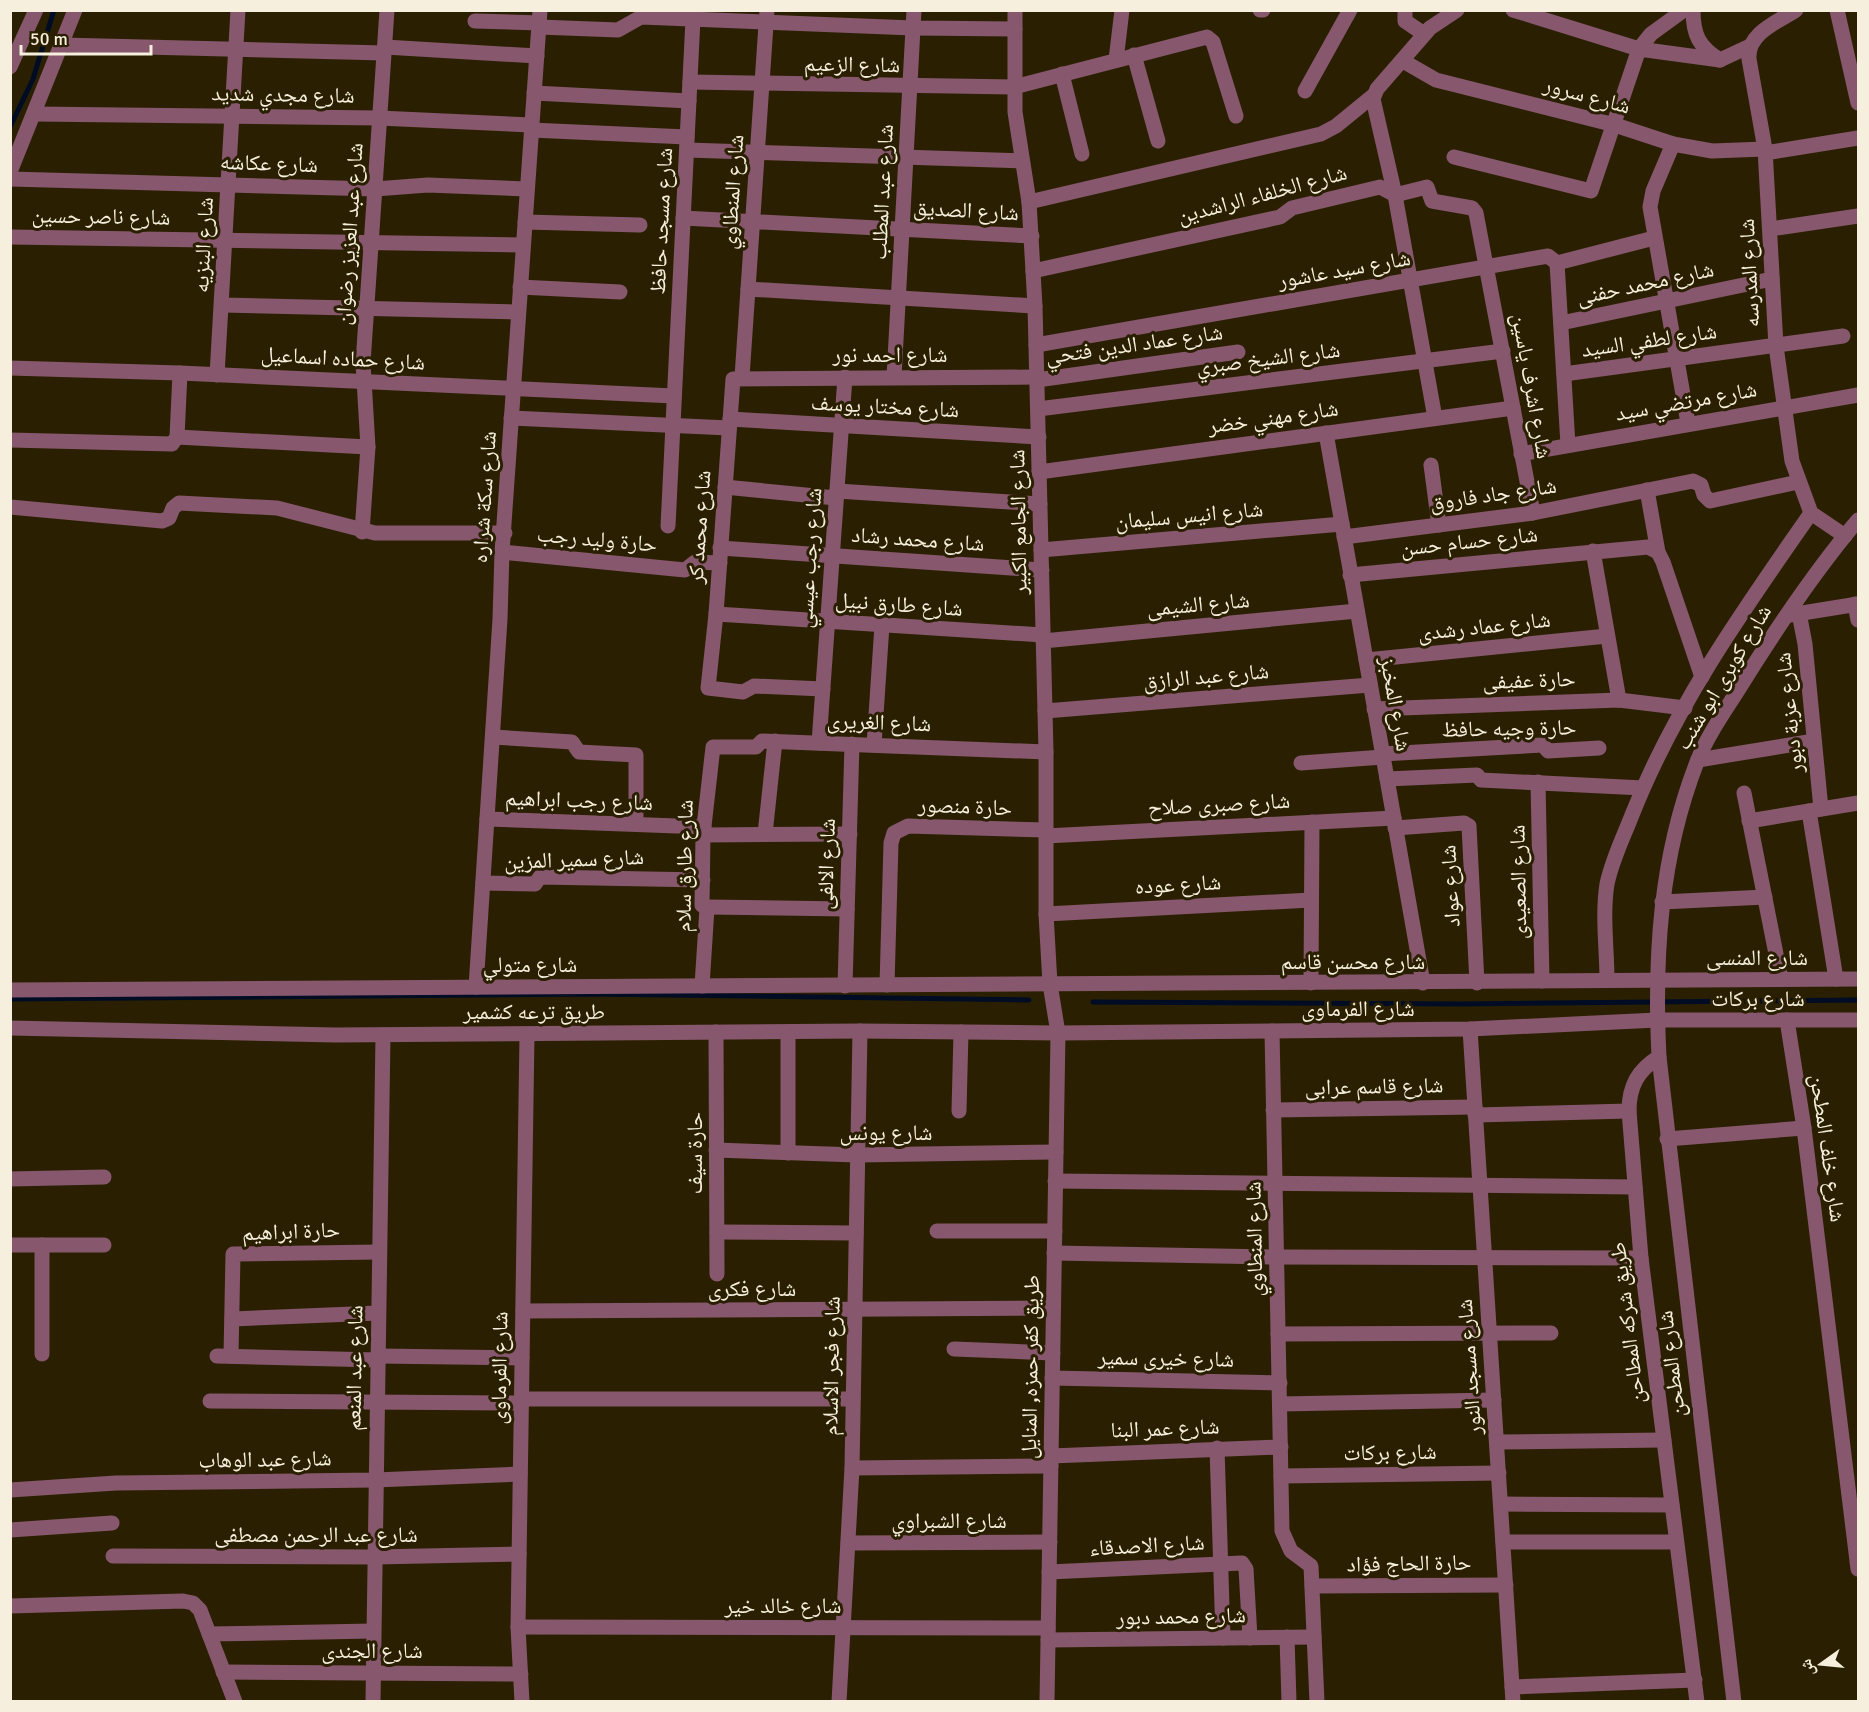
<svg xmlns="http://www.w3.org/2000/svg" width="1869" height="1712" font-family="Signika,'Noto Naskh Arabic',sans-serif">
  <rect width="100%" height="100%" fill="#2a2001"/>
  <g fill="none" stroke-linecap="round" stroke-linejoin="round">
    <!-- stream -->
    <g stroke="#000c24" stroke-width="5">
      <path d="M10,127L33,79L54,10"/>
      <path d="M10,999L592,994L1029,1000"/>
      <path d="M1093,1002L1461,1004L1858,1000"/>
    </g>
    <!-- minor -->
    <g stroke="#87576d" stroke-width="15">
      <path d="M1015,10V112L1029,202L1035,306L1046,752V914L1050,984L1058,1033L1047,1702"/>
      <path d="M1260,10H1263"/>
      <path d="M1405,10V21L1424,34"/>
      <path d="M1513,10L1639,49L1720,60"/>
      <path d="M1693,10C1693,35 1699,47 1720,60L1750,46"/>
      <path d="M1796,10C1778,22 1747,33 1749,59L1765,149L1776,346L1792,461L1811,513L1845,536"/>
      <path d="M1837,10L1858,103"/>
      <path d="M475,21L540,23"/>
      <path d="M539,27L618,30L641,17L913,28L1015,29"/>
      <path d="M62,45L384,53"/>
      <path d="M385,47L537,56"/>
      <path d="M1134,55L1158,141"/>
      <path d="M1116,60L1122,10"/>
      <path d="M1403,61L1436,80L1615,125L1673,144L1712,151L1765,149"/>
      <path d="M10,67L36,10"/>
      <path d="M1062,74L1082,154"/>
      <path d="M690,82L1014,87L1207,37L1213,42L1236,116"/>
      <path d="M1305,91L1350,10"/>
      <path d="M534,93L689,101"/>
      <path d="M34,114L379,118L531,125"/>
      <path d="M531,130L687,137"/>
      <path d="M1673,144L1653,191L1650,207L1688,423"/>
      <path d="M687,150L1022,161"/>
      <path d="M1765,153L1858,138"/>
      <path d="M1454,157L1591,191L1639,49L1651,34L1684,10"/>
      <path d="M10,172L75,10"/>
      <path d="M10,179L375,189L428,185L527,189"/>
      <path d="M1029,202L1321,134L1336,126L1374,95"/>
      <path d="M683,218L1032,236"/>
      <path d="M525,222L640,225"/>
      <path d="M1770,229L1858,216"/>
      <path d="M10,237L523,245"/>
      <path d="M1557,263L1568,445"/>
      <path d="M1033,271L1280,217L1292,208L1380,187L1395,195L1427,187L1432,201L1472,208L1476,213L1533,513"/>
      <path d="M520,287L620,292"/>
      <path d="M748,289L1035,306"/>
      <path d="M222,305L518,312"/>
      <path d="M1561,323L1772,279"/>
      <path d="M1036,345L1548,256L1557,263L1654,238"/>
      <path d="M10,368L180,373L674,396"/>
      <path d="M1564,374L1843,336"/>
      <path d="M217,375L238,10"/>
      <path d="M742,377L767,10"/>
      <path d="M894,377L914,10"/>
      <path d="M1037,380L1238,352"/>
      <path d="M1038,409L1503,351"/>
      <path d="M511,418L729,428"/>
      <path d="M1435,418L1395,195L1373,99L1377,89L1430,28L1457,10"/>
      <path d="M730,419L1039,437"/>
      <path d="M1326,433L1423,983"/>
      <path d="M177,437L368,447"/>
      <path d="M10,440L172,444L177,437L180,373"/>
      <path d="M1521,454L1858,395"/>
      <path d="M1431,465L1439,525"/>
      <path d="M1039,472L1513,408"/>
      <path d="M725,487L836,498"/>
      <path d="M1647,490L1658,552"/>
      <path d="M837,491L1040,504"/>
      <path d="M10,507L162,521L169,518L173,508L179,503L277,508L375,533H505"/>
      <path d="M668,526L693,19"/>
      <path d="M362,532L368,447L363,363L387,10"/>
      <path d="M1344,537L1533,513L1693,481L1701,485L1704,495L1710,501L1798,482"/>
      <path d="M720,548L1042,570"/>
      <path d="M1041,550L1342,524"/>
      <path d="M1593,551L1619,700"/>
      <path d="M502,552L685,570L695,562L720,563"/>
      <path d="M1350,575L1648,547L1658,552L1663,562L1702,677"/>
      <path d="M1855,604L1858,620"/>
      <path d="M1799,613L1805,644L1821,809"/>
      <path d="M716,614L1043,635"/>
      <path d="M1790,615L1858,604"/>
      <path d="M1043,641L1357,611"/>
      <path d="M1366,660L1607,636"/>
      <path d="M823,689L754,686L743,692L708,688L716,614L733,379L1037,377"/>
      <path d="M1374,709L1619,700L1685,708"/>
      <path d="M1045,711L1370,685"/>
      <path d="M493,737L572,742L579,752L636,755V824"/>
      <path d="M819,743L845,377"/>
      <path d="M874,745L882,625"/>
      <path d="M1382,754L1543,745L1548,751L1599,748"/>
      <path d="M1698,760L1814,741"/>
      <path d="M1301,763L1383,757"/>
      <path d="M1387,779L1477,775L1481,780L1643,788"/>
      <path d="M1538,782L1542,981"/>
      <path d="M1744,793L1781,979"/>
      <path d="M1809,811L1836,979"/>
      <path d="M487,819L704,827"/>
      <path d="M1749,821L1858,803"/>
      <path d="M1395,828L1464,823L1469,826L1477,983"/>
      <path d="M765,834L775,741"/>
      <path d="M703,835L850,834"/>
      <path d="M1046,836L1394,818"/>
      <path d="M483,883L535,884L540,877L703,880"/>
      <path d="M1662,902L1765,897"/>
      <path d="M707,907L847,909"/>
      <path d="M1046,914L1311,900"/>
      <path d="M1607,980C1607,949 1602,915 1607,884C1612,860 1623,838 1632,815C1675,706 1744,609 1811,513"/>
      <path d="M1311,983L1312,822"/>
      <path d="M887,985L891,843L894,833L908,826L1046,830"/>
      <path d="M702,986L707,908L702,905L703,835L713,747H756L762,741L1046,752"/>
      <path d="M845,986L852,744"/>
      <path d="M476,987L500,619L502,552L540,10"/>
      <path d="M10,990L1858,979"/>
      <path d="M1787,1020L1804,1128L1858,1569"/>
      <path d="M10,1028L335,1035L860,1031L1058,1033L1470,1029L1657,1020H1858"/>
      <path d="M1470,1029L1513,1702"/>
      <path d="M1272,1031L1282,1531L1291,1551L1311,1566L1317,1702"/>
      <path d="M716,1032L717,1274"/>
      <path d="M788,1032V1153"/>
      <path d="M1659,1057C1638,1070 1629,1086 1629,1111L1641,1258L1697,1702"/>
      <path d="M1273,1110L1475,1107"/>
      <path d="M959,1111L961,1032"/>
      <path d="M1475,1115L1629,1111"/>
      <path d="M1667,1139L1804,1128"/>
      <path d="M716,1150L857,1155L1056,1152"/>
      <path d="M10,1179L104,1177"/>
      <path d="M1055,1181L1635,1187"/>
      <path d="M937,1231H1055"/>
      <path d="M717,1232L856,1233"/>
      <path d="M10,1245H104"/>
      <path d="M1054,1253L1277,1257L1641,1258"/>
      <path d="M523,1311L1053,1308"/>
      <path d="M232,1319L378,1313"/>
      <path d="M1278,1334L1551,1333"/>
      <path d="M954,1349L1053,1353"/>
      <path d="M42,1354V1245"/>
      <path d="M217,1356L377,1360"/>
      <path d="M231,1356L233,1254L379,1252"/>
      <path d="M377,1356L522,1358"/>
      <path d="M1052,1378L1280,1383"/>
      <path d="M521,1399H853"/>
      <path d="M210,1401L521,1403"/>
      <path d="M1280,1404L1494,1400"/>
      <path d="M1497,1442L1664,1440"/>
      <path d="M1217,1448L1223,1638"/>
      <path d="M1051,1456L1281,1447"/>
      <path d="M852,1468L1051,1466"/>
      <path d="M1281,1476L1499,1473"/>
      <path d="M10,1490L116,1483L375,1480L520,1474"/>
      <path d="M1501,1504L1672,1505"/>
      <path d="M10,1530L112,1523"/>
      <path d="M1503,1542H1676"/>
      <path d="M848,1543L1050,1542"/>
      <path d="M113,1556L374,1557L519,1554"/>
      <path d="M1049,1572L1242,1563L1246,1569L1250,1638"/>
      <path d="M1312,1586L1506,1585"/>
      <path d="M10,1606L183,1601L193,1603L200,1610L235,1702"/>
      <path d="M518,1627L1048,1628"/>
      <path d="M209,1634L373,1631"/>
      <path d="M1287,1637L1289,1702"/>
      <path d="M1048,1640L1314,1637"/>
      <path d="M223,1672L521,1674"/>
      <path d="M1512,1687L1695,1680"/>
      <path d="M373,1702L383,1035"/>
      <path d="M522,1702L518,1627L527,1035"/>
      <path d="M839,1702L852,1468L860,1031"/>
      <path d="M1734,1702L1659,1057C1654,957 1660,857 1697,762C1707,736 1725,711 1740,687C1776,629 1814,572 1858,520"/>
    </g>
  </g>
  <g text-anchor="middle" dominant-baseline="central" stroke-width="6" stroke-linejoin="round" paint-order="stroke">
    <!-- street labels -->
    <g font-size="22" fill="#f6efdd" stroke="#2a2001">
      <text transform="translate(852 64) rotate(1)">شارع الزعيم</text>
      <text transform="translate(283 94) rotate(1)">شارع مجدي شديد</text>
      <text transform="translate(1587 95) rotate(15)">شارع سرور</text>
      <text transform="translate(269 163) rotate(2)">شارع عكاشه</text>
      <text transform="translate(732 192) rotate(-86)">شارع المنطاوي</text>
      <text transform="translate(882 192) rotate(-87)">شارع عبد المطلب</text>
      <text transform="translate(1262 194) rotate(-15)">شارع الخلفاء الراشدين</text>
      <text transform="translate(966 210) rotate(3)">شارع الصديق</text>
      <text transform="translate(101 216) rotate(1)">شارع ناصر حسين</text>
      <text transform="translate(661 221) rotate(-87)">شارع مسجد حافظ</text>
      <text transform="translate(349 234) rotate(-86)">شارع عبد العزيز رضوان</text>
      <text transform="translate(203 245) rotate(-87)">شارع البنزيه</text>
      <text transform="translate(1344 269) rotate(-10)">شارع سيد عاشور</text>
      <text transform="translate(1749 273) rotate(-93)">شارع المدرسه</text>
      <text transform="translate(1645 283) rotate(-12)">شارع محمد حفنى</text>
      <text transform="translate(1649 340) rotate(-8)">شارع لطفي السيد</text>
      <text transform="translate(1134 344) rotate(-8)">شارع عماد الدين فتحي</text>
      <text x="890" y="354">شارع احمد نور</text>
      <text transform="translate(343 358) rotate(3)">شارع حماده اسماعيل</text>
      <text transform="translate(1268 358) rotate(-7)">شارع الشيخ صبري</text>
      <text transform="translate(1532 386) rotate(80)">شارع اشرف ياسين</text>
      <text transform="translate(1686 401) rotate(-10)">شارع مرتضي سيد</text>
      <text transform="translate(885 406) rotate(3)">شارع مختار يوسف</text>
      <text transform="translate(1273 417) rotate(-8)">شارع مهني خضر</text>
      <text transform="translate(1493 494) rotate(-8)">شارع جاد فاروق</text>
      <text transform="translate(484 497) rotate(-86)">شارع سكة شراره</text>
      <text transform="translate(1189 515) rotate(-5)">شارع انيس سليمان</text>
      <text transform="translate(1018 522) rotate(-91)">شارع الجامع الكبير</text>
      <text transform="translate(699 527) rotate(-86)">شارع محمد كر</text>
      <text transform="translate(597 539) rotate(5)">حارة وليد رجب</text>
      <text transform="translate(918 539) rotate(4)">شارع محمد رشاد</text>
      <text transform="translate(1469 541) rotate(-6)">شارع حسام حسن</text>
      <text transform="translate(809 558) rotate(-86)">شارع رجب عيسي</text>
      <text transform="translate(899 604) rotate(4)">شارع طارق نبيل</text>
      <text transform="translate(1198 604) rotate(-5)">شارع الشيمى</text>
      <text transform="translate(1484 626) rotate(-6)">شارع عماد رشدى</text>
      <text transform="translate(1206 676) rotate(-5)">شارع عبد الرازق</text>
      <text transform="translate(1723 677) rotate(-59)">شارع كوبرى ابو شنب</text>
      <text transform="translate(1529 680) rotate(-2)">حارة عفيفى</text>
      <text transform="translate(1396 704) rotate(80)">شارع المخبز</text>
      <text transform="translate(1789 713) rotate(-96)">شارع عزبة دبور</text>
      <text transform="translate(879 722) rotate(2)">شارع الغريرى</text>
      <text transform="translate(1509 728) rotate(-1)">حارة وجيه حافظ</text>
      <text transform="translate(579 800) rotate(2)">شارع رجب ابراهيم</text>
      <text transform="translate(1219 804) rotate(-3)">شارع صبرى صلاح</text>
      <text transform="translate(965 806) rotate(2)">حارة منصور</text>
      <text transform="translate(574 859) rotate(-2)">شارع سمير المزين</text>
      <text transform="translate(826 864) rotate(-88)">شارع الالفى</text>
      <text transform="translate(684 866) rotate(-89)">شارع طارق سلام</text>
      <text transform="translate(1518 882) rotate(-91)">شارع الصعيدى</text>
      <text transform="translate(1178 884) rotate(-3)">شارع عوده</text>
      <text transform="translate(1450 886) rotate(-93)">شارع عواد</text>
      <text x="1757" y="957">شارع المنسى</text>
      <text x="1353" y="961">شارع محسن قاسم</text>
      <text x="530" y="964">شارع متولي</text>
      <text x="1758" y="998">شارع بركات</text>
      <text x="1358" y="1008">شارع الفرماوى</text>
      <text x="534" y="1011">طريق ترعه كشمير</text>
      <text transform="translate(1374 1086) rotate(-1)">شارع قاسم عرابى</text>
      <text x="886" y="1132">شارع يونس</text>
      <text transform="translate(1828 1148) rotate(82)">شارع خلف المطحن</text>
      <text transform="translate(694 1153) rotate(-90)">حارة سيف</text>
      <text transform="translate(291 1231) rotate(-2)">حارة ابراهيم</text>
      <text transform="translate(1254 1239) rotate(-91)">شارع المنطاوي</text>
      <text x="752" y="1288">شارع فكرى</text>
      <text transform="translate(1627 1323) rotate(-97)">طريق شركه المطاحن</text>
      <text transform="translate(1166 1358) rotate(1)">شارع خيرى سمير</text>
      <text transform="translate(1671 1364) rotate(-97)">شارع المطحن</text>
      <text transform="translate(831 1366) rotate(-89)">شارع فجر الاسلام</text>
      <text transform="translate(1030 1367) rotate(-89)">طريق كفر حمزه, المنايل</text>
      <text transform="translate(1469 1367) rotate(-94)">شارع مسجد النور</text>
      <text transform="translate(354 1368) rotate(-89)">شارع عبد المنعم</text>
      <text transform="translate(499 1368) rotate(-89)">شارع الفرماوى</text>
      <text transform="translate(1165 1428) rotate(-2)">شارع عمر البنا</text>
      <text transform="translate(1390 1452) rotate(-1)">شارع بركات</text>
      <text transform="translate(265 1459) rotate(-1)">شارع عبد الوهاب</text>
      <text x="949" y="1520">شارع الشبراوي</text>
      <text x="316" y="1534">شارع عبد الرحمن مصطفى</text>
      <text transform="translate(1147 1545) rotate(-3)">شارع الاصدقاء</text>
      <text transform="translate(1409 1563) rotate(-1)">حارة الحاج فؤاد</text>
      <text x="783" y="1605">شارع خالد خير</text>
      <text transform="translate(1181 1616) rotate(-1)">شارع محمد دبور</text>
      <text x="372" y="1650">شارع الجندى</text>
    </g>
  </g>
  <!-- border -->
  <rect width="1869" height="1712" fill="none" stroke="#f6efdd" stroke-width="24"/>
  <!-- north arrow -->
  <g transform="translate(1821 1664) rotate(255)" stroke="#2a2001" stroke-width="4.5" paint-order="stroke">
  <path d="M0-4.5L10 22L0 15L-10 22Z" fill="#f6efdd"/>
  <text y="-9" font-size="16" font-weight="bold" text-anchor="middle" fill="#f6efdd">ش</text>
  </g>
  <!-- scale -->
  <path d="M21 45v9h130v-9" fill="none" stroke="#f6efdd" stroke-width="3"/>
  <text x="30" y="45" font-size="18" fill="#f6efdd" stroke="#2a2001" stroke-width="4.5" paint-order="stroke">50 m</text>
</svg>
